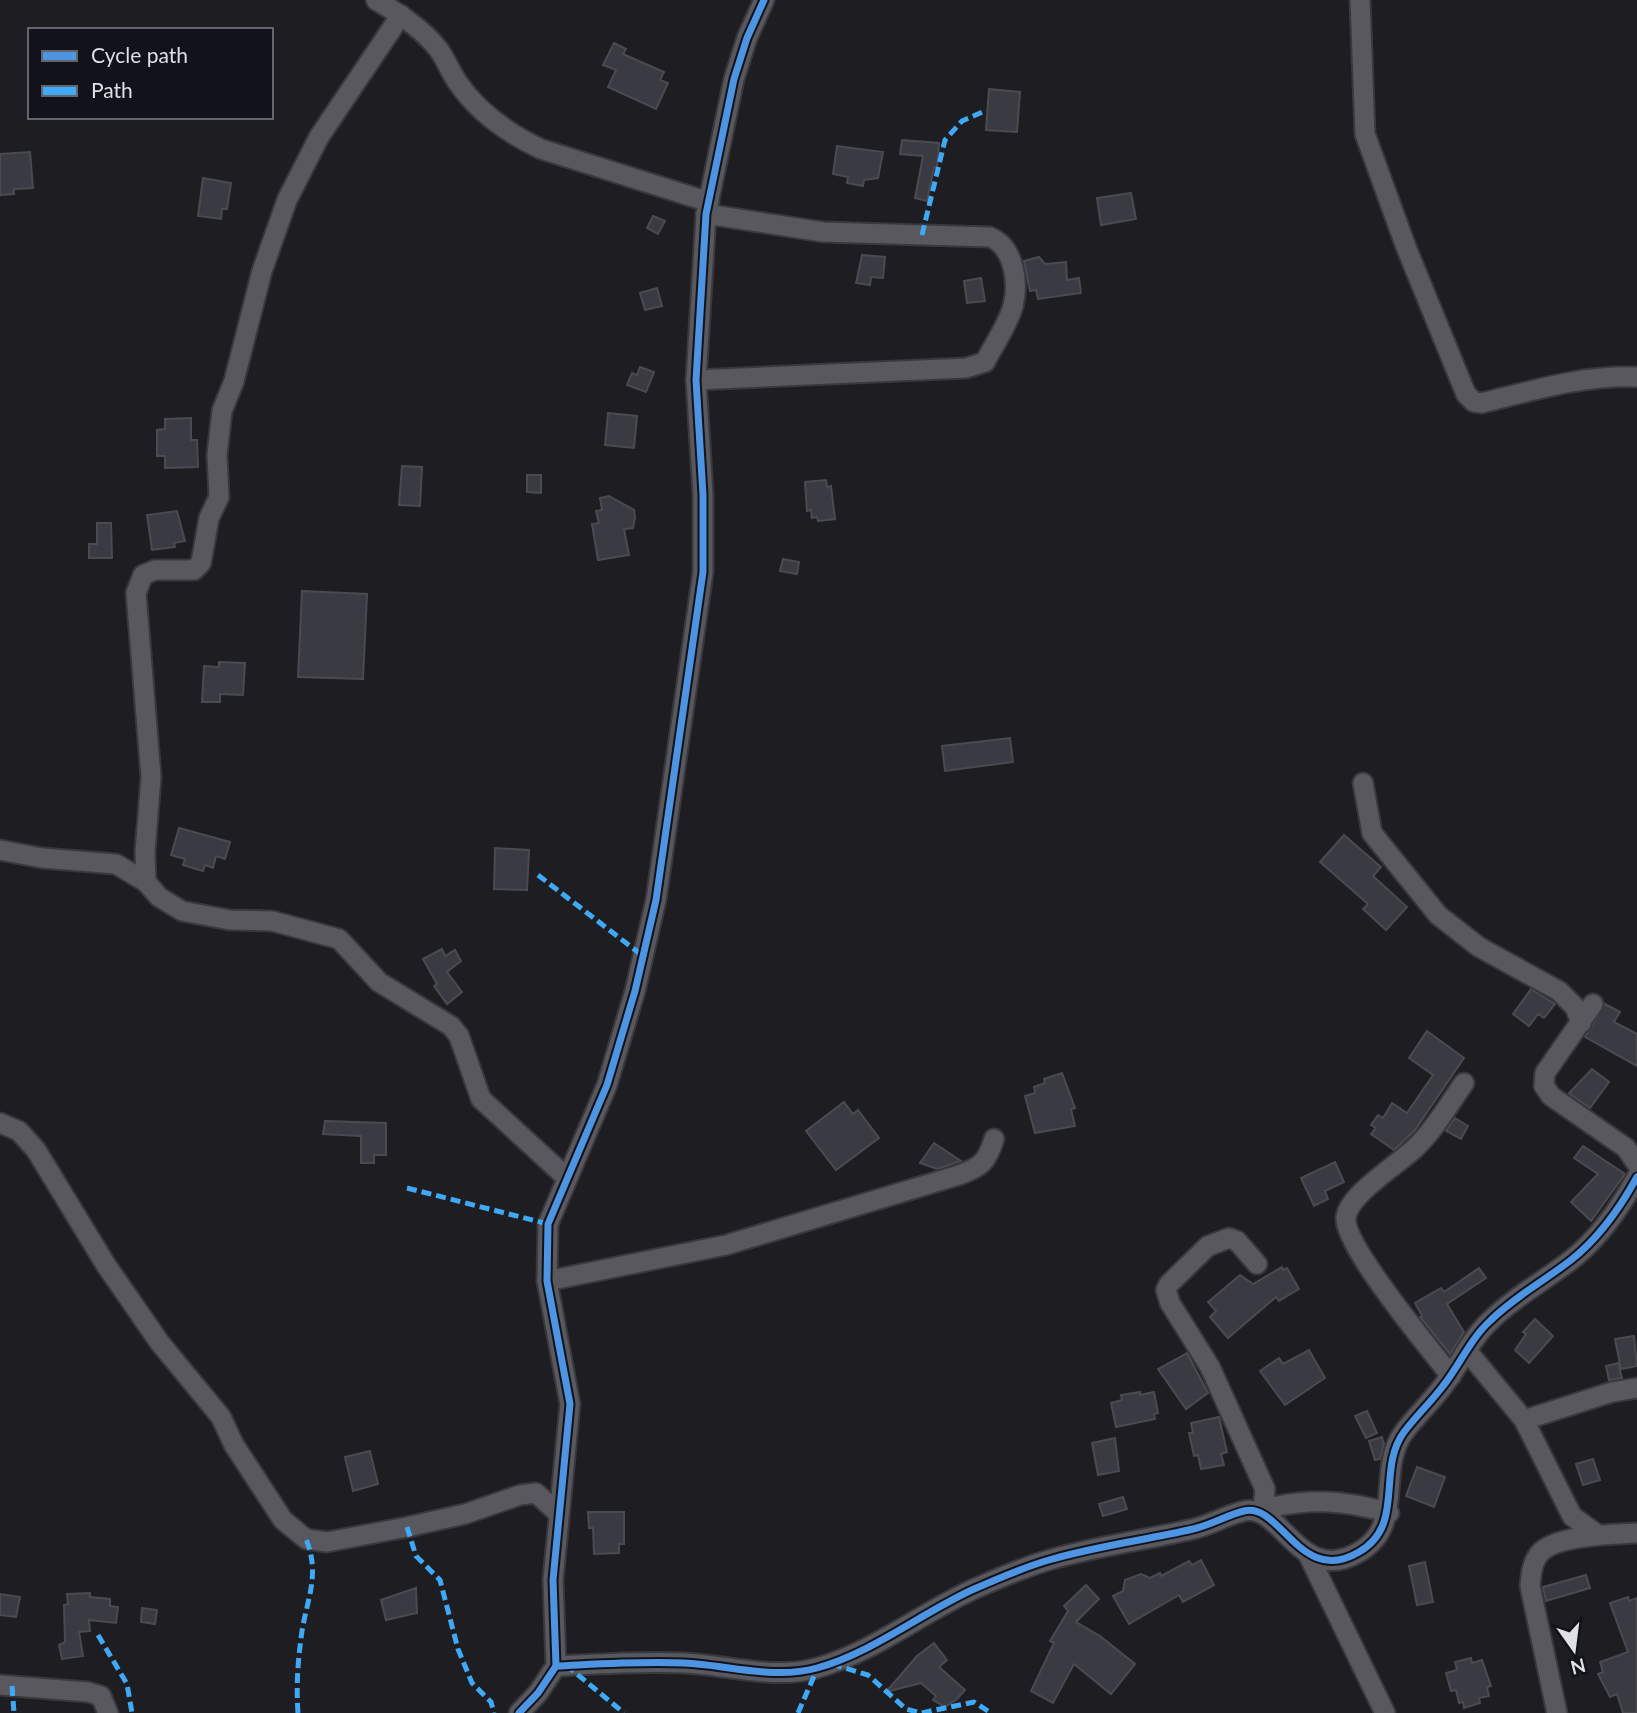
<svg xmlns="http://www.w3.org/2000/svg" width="1637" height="1713" font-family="Lato,sans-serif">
  <rect width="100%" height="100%" fill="#1d1d22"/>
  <!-- building -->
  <g fill="#3a3a43" stroke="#4a4a50" stroke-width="2">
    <path d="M614,43L626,49L623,54L664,72L660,80L668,83L656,109L608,87L616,70L603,65Z"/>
    <path d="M989,89L1020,92L1017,132L986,130Z"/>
    <path d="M902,140L939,143L937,168L934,167L927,201L915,198L923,156L900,154Z"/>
    <path d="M837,146L883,152L878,178L864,180L863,186L847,183L848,177L833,174Z"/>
    <path d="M30,152L33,188L14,189V194L0,195V154Z"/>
    <path d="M203,178L231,183L227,209H222L221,219L198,216Z"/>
    <path d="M1131,193L1136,219L1101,225L1097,198Z"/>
    <path d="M653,216L665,221L658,234L647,228Z"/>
    <path d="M862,255L885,257L883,278L871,277L870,285L856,283Z"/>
    <path d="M1039,257L1045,264L1066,262L1067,280L1079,278L1081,293L1038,299L1036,290L1030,291L1024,261Z"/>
    <path d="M981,278L985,301L967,303L964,281Z"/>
    <path d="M657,288L662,306L645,310L640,293Z"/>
    <path d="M640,367L654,372L646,392L627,385L632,373L637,375Z"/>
    <path d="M608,413L637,416L634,448L605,445Z"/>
    <path d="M191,418V440H197L198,467L165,468V456H157V430L165,429V419Z"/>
    <path d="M402,466L422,467L420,506L399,505Z"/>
    <path d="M527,475H541V493L527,492Z"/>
    <path d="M826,480L827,487L831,486L835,519L818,521L817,517L812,518L811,510L807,511L805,482Z"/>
    <path d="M609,496L634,510L635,518L633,528L624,529L629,555L598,560L592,524L599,523L596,511L602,510L600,498Z"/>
    <path d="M177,511L185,541L174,543L175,547L152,550L147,515Z"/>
    <path d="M97,523H111L112,558H89V544H97Z"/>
    <path d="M783,559L799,562L797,574L780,571Z"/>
    <path d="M302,591L367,594L363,679L298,677Z"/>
    <path d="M219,662L245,663L243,695L220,694V702H202L204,666L219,667Z"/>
    <path d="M1010,738L1013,762L945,771L942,746Z"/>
    <path d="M179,828L230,842L225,859L216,856L213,868L205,865L203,871L183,865L185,859L171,855Z"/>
    <path d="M1344,835L1381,867L1373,876L1407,907L1386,930L1363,909L1368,904L1320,862Z"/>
    <path d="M495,848L529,850L527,890L494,889Z"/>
    <path d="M442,949L445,956L455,950L461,961L447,972L462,992L447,1004L434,986L437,984L423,959Z"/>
    <path d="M1531,989L1555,1004L1544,1018L1538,1014L1529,1026L1513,1014Z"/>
    <path d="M1605,1004L1620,1012L1614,1022L1637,1034V1066L1585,1037Z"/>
    <path d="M1427,1031L1464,1058L1415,1130L1394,1150L1371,1134L1376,1128L1371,1125L1378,1115L1383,1118L1392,1103L1407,1113L1433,1075L1409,1058Z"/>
    <path d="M1592,1069L1609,1082L1590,1108L1569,1093Z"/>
    <path d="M1062,1073L1075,1108L1071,1109L1075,1126L1035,1133L1025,1096L1035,1093L1034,1087L1045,1083L1044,1079Z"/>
    <path d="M844,1102L853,1114L858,1110L879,1138L836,1170L806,1131Z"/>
    <path d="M1455,1118L1468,1126L1461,1139L1446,1131Z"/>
    <path d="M325,1121L386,1123V1155H374V1163H361V1136L323,1134Z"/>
    <path d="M934,1143L961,1161L937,1169L920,1163Z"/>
    <path d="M1583,1146L1625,1174L1591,1221L1571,1202L1598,1174L1574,1158Z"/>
    <path d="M1335,1162L1344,1182L1325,1191L1328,1199L1314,1206L1301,1178Z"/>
    <path d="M1282,1267L1283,1270L1287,1268L1299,1289L1279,1301L1276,1297L1228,1338L1210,1317L1216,1311L1208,1302L1240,1275L1253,1284Z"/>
    <path d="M1479,1268L1486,1278L1447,1304L1464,1332L1450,1354L1420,1317L1422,1316L1415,1303L1441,1288L1444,1292Z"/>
    <path d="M1535,1319L1553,1336L1529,1363L1515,1350L1526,1334L1523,1332Z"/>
    <path d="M1634,1336L1637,1366L1621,1369L1615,1339Z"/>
    <path d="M1309,1350L1325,1378L1285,1405L1260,1371L1279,1358L1283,1364Z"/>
    <path d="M1187,1353L1208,1393L1186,1409L1158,1369Z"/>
    <path d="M1618,1363L1622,1378L1609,1380L1606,1366Z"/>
    <path d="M1140,1392V1395L1154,1392L1158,1413L1154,1414L1155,1419L1116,1427L1111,1403L1122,1400L1121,1395Z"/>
    <path d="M1367,1411L1377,1433L1366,1438L1355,1416Z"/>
    <path d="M1219,1417L1227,1452L1221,1454L1224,1465L1201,1469L1198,1455L1194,1456L1189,1433H1193L1191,1423Z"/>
    <path d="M1382,1437L1384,1444L1380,1459L1375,1460L1369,1441Z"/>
    <path d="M1115,1438L1119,1471L1098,1475L1092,1443Z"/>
    <path d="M370,1451L378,1484L353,1491L345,1457Z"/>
    <path d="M1593,1459L1600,1480L1583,1485L1576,1464Z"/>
    <path d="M1417,1467L1445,1477L1434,1507L1406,1496Z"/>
    <path d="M1123,1497L1127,1509L1103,1516L1099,1504Z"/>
    <path d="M588,1512H624V1544H619V1553L594,1554L593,1528H589Z"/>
    <path d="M1201,1560L1214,1585L1183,1602L1179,1595L1129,1624L1113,1596L1123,1591L1125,1580L1141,1574L1150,1578L1160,1573L1161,1576L1189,1561L1192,1565Z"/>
    <path d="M1425,1562L1433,1602L1417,1605L1409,1566Z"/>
    <path d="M1586,1575L1590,1588L1546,1601L1543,1587Z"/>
    <path d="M1086,1585L1099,1599L1076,1622L1100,1636L1135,1664L1111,1694L1074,1664L1053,1703L1031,1691L1054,1643L1050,1641L1068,1611L1064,1606Z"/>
    <path d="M416,1588L417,1613L386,1620L381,1600Z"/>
    <path d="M90,1593V1597L110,1599V1606L118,1607L116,1623L89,1620L90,1631L79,1632L83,1656L62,1659L59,1645L65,1642L64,1605L68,1604L67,1594Z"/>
    <path d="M0,1594L20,1597L16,1617L0,1615Z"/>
    <path d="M1628,1597L1629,1601L1637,1598V1713H1623L1617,1694L1610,1697L1598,1674L1603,1672L1600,1662L1628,1652L1610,1603Z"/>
    <path d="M142,1608L157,1610L155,1624L141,1622Z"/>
    <path d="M934,1643L947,1660L939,1667L965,1690L957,1699L945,1707L933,1700L936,1696L921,1683L886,1692L917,1656Z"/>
    <path d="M1471,1658L1472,1663L1482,1660L1491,1686L1487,1687L1489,1696L1479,1698L1480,1703L1464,1708L1463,1702L1459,1703L1456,1690L1451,1691L1446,1673L1457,1670L1455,1662Z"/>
  </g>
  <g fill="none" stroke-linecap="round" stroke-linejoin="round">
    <!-- minor casing -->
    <g stroke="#39393d" stroke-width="23">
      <g id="minor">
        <path d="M376,0C398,13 423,29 439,50C446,60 451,73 458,83C479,113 509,134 541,149L709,202"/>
        <path d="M1360,0L1365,134L1406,247L1466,394L1474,402L1482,403C1535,390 1583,375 1637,377"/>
        <path d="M696,380L966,368L985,362C994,344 1008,325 1013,306C1019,282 1014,247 990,237L823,232L706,214"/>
        <path d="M1363,783L1372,833L1438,915L1479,947L1559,991L1575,1007L1581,1023"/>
        <path d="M0,850L42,858L116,864L146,882L159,897L182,911L230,920L272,921L339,939L379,982L451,1026L459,1036L481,1099L567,1178"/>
        <path d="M146,882L145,852L151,777L136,593L143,575L155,570H194L201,563L209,518L219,497L217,455L222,411L234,381L262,271L287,200L319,137L401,15"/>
        <path d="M1593,1004L1545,1073L1544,1086L1551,1096L1626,1148L1637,1164"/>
        <path d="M0,1123L19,1131L36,1150L106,1265L160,1343L221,1417L234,1445L283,1520L306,1539L327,1542L407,1527L465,1514L520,1495L536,1493L559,1514"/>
        <path d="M1257,1264L1237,1241L1229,1238L1208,1246L1169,1284L1166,1290L1170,1303L1210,1367L1265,1489L1263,1509"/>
        <path d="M547,1281L726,1245L959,1175C981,1167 987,1162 994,1139"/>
        <path d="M1468,1352L1524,1420L1572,1516L1598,1535"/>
        <path d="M1451,1376C1431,1350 1342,1244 1346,1217C1349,1194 1399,1164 1416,1147C1435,1129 1449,1104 1464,1083"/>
        <path d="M1524,1420L1612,1392L1637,1388"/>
        <path d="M1258,1510C1308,1498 1341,1499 1389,1513"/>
        <path d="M1308,1554L1385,1713"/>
        <path d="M556,1666C599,1664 641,1661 684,1663C728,1665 774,1680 817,1668C874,1652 921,1613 974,1589C997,1579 1024,1567 1049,1560C1096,1546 1146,1540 1193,1529C1211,1525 1227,1515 1244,1511C1281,1502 1300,1587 1359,1552C1406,1525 1376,1470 1404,1432C1416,1416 1431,1402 1443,1386C1459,1366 1471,1338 1490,1321C1514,1297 1544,1281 1571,1260C1599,1238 1620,1208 1637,1177"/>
        <path d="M0,1685L88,1692L101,1696L108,1713"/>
        <path d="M519,1713L538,1693L556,1666L553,1580L570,1404L547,1281L548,1224L607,1085L635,991L656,900L703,572V495L696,380L706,214L734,79L747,38L764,0"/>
        <path d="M1557,1713L1530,1586C1531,1575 1532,1563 1539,1554C1554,1535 1614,1534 1637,1533"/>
      </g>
    </g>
    <!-- minor -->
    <use href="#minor" stroke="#58585e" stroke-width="19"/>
    <!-- quiet -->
    <g stroke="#3fa9f5" stroke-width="5" stroke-dasharray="10 5" stroke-linecap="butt">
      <path d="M922,235L945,140L962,121L985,111"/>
      <path d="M538,875L643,956"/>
      <path d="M407,1188L548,1224"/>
      <path d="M407,1527L416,1556L440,1580L458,1649L472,1683L491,1702L494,1713"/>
      <path d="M98,1635L127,1684L132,1713"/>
      <path d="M832,1664L868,1675L906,1709L921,1713L974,1702L991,1713"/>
      <path d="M566,1665L624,1713"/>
      <path d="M12,1686L14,1713"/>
      <path d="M298,1713C296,1685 298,1659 302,1631C308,1596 320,1574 306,1539"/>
      <path d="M798,1713L818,1667"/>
    </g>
    <!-- cycleway casing -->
    <g stroke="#12121b" stroke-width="11">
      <g id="cycleway">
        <path d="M556,1666C599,1664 641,1661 684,1663C728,1665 774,1680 817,1668C874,1652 921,1613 974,1589C997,1579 1024,1567 1049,1560C1096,1546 1146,1540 1193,1529C1211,1525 1227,1515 1244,1511C1281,1502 1300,1587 1359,1552C1406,1525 1376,1470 1404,1432C1416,1416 1431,1402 1443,1386C1459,1366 1471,1338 1490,1321C1514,1297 1544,1281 1571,1260C1599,1238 1620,1208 1637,1177"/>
        <path d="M519,1713L538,1693L556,1666L553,1580L570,1404L547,1281L548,1224L607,1085L635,991L656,900L703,572V495L696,380L706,214L734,79L747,38L764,0"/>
      </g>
    </g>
    <!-- cycleway -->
    <use href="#cycleway" stroke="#4d94e3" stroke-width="7"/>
  </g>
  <!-- legend -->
  <rect x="28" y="28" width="245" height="91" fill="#12121b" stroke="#64646c" stroke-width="2"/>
  <rect x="42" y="51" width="35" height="10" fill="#4d94e3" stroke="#64646c" stroke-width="2"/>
  <text x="91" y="63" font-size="21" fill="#dfdfe6">Cycle path</text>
  <rect x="42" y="86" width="35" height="10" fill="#3fa9f5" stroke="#64646c" stroke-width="2"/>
  <text x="91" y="98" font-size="21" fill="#dfdfe6">Path</text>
  <!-- north arrow -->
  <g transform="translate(1574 1650) rotate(166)" stroke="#12121b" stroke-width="5" paint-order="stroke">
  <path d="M0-5L12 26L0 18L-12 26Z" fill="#dfdfe6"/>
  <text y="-10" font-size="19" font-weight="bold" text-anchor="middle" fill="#dfdfe6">N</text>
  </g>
</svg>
